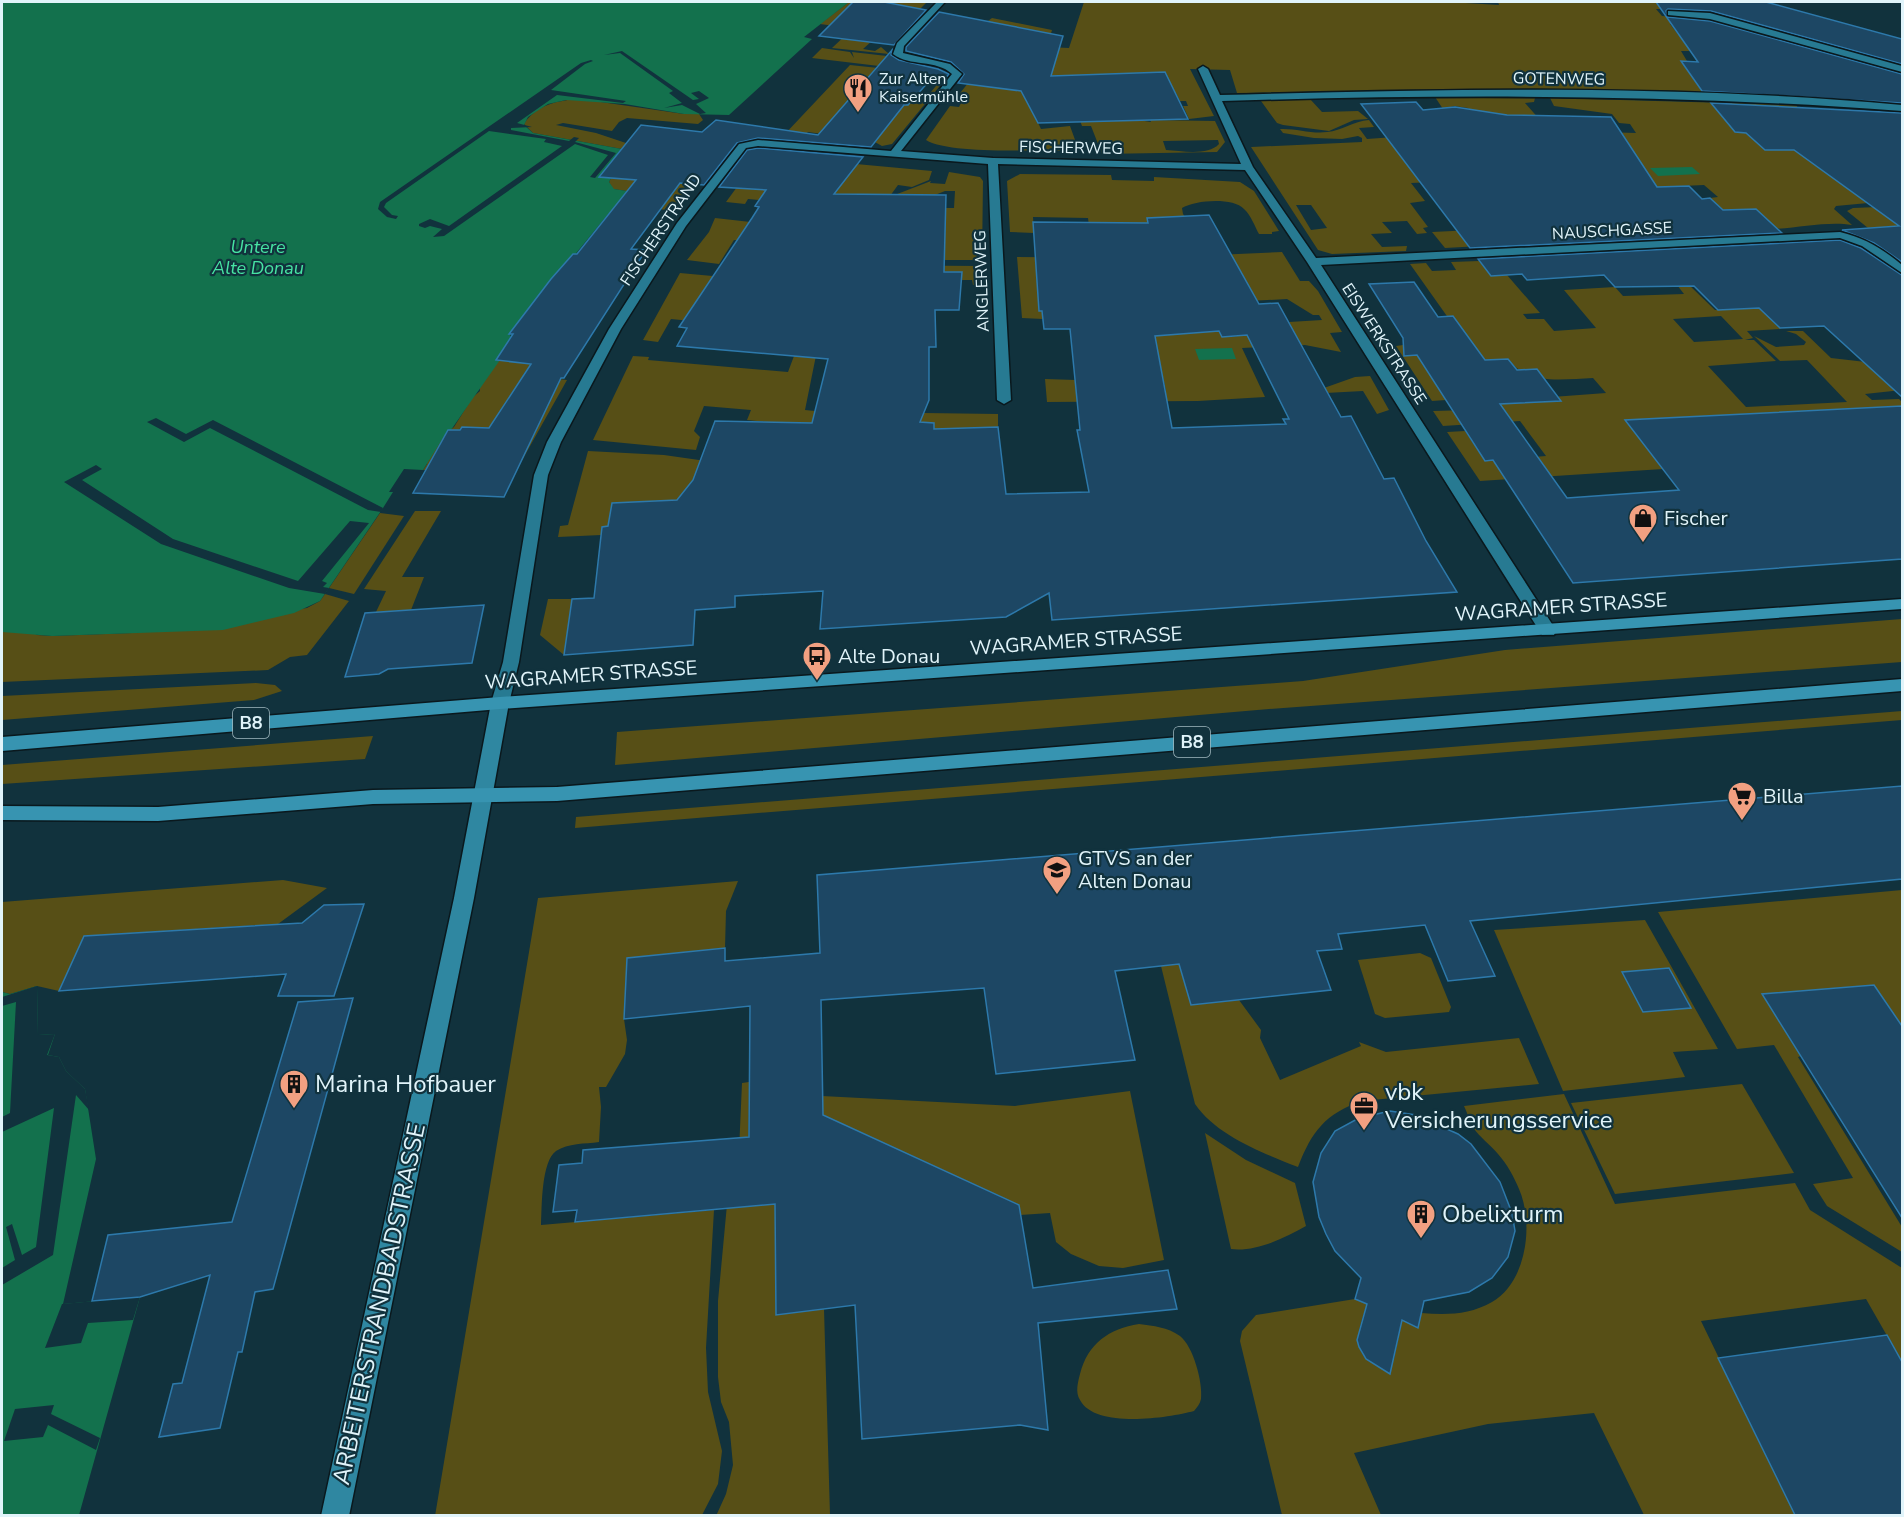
<svg xmlns="http://www.w3.org/2000/svg" width="1904" height="1517" font-family="'Nunito Sans',sans-serif">
  <rect width="100%" height="100%" fill="#11323d"/>
  <!-- green -->
  <g fill="#574f16" fill-rule="evenodd">
    <path d="M849,2H927L895,34L820,24Z"/>
    <path d="M1084,2H1449L1499,5L1498,2H1656L1663,9H1656L1662,16L1709,19L1770,35L1762,39L1670,24L1691,51H1681L1687,61H1682L1704,93L1501,89L1237,93L1230,70L1190,69L1214,116L1189,119L1183,106H1188L1186,101H1180L1176,93L1125,95L1132,119L1151,122L1150,120L1215,121L1225,142L1217,152L1102,154L1091,126H1082L1076,110L1031,108L1041,129L1070,126L1078,148L1072,151C1040,149 950,155 926,140L950,106L959,107L961,103L953,102L980,68L933,35L917,54L907,52L906,46L922,32L972,33L992,18L1052,30L1047,47L1069,48ZM1218,140L1219,144C1208,156 1182,151 1166,150L1163,141Z"/>
    <path d="M849,32L873,40L863,49L875,51L881,47L889,54L832,48Z"/>
    <path d="M822,48L850,52L854,58L852,52L887,56L879,66L812,58Z"/>
    <path d="M850,65L888,69L901,104L922,103L940,81L930,72L943,78V82L892,144L882,146L873,141L808,132L802,137L784,135Z"/>
    <path d="M1435,97L1535,98L1534,102L1525,103L1541,121L1568,131L1636,133L1630,124L1619,123L1612,114L1554,106L1550,98L1796,105L1805,117L1876,143L1902,162V177L1874,178L1868,203L1836,206L1834,209L1852,225C1828,221 1799,228 1773,229L1767,219L1756,209L1723,210L1710,198L1718,197L1704,185L1660,187L1586,240L1445,248L1432,232L1514,228L1457,181L1411,183L1425,201L1410,203L1428,227L1423,228L1427,233L1417,234L1407,221L1382,222L1392,233L1371,234L1382,247L1407,246L1406,251L1332,254L1318,250L1251,147L1362,142V138L1358,136L1342,139L1314,138L1283,133L1280,129C1295,128 1311,134 1327,132C1342,131 1353,121 1369,120L1374,127L1359,128L1367,139L1490,130L1468,108L1454,106L1443,109ZM1296,205H1311L1327,228L1311,230Z"/>
    <path d="M580,99L684,114H699L703,120L698,124L627,118L619,122L612,131L563,123L556,125L596,133L629,144L627,148L622,149L533,133L524,124C536,105 558,100 580,99Z"/>
    <path d="M1310,99L1322,112L1358,111L1368,119L1354,120L1329,131L1283,125L1277,123L1261,101Z"/>
    <path d="M856,164L932,171L929,180L912,187L898,185L890,196L945,218L946,208H954L955,191H945L935,195L892,196L931,181L930,183L945,184L949,172L980,177L983,181L982,260H943L759,200L748,199L745,204L726,202L737,187Z"/>
    <path d="M1020,174L1111,175L1112,180L1154,181V177L1240,182L1254,191L1279,231L1272,232V234H1259C1255,227 1251,215 1244,209C1233,197 1195,200 1182,208L1183,214L1215,255L1282,252L1300,281H1309L1318,291L1342,332L1330,333L1341,352L1305,345L1242,348L1265,397L1198,401L1047,402L1045,379L1076,380L1166,391L1158,354L1073,353L1092,345L1041,306L1043,319L1022,318L1017,257L1140,258L1091,242L1088,218L1033,217L1034,233L1010,232L1007,181ZM1287,299L1313,315H1319L1322,320L1289,322L1294,333L1222,337L1215,324L1249,301Z"/>
    <path d="M611,178L694,184L674,211L659,209L651,217L608,213L626,191L613,189L609,182Z"/>
    <path d="M1902,206V226L1868,228L1847,211L1853,208Z"/>
    <path d="M715,218L846,233L836,265L982,266L981,285H973L972,280H961V272L925,271L825,311L805,410L815,411L933,463L934,424L920,422L924,413L998,414V427L983,428L985,444H1000L1002,477L754,467L767,422L747,420L751,410L704,406L694,431L700,437L696,450L593,440L633,356L649,357L648,360L788,372L794,356L691,321L671,319L658,342L643,340L680,273L767,281L788,246L734,240L719,264L687,260L709,232Z"/>
    <path d="M1479,261L1491,276L1507,275L1540,313L1523,314L1527,319H1544L1554,331L1596,328L1564,290L1615,287L1623,296L1684,294L1677,285H1689L1715,310L1775,307L1791,320L1773,322L1781,329L1747,331L1753,338L1745,340H1754L1776,361L1708,366L1746,407L1847,402L1807,360L1780,361L1754,336L1776,347L1804,345L1806,342L1796,334L1786,331H1803L1831,358L1892,365L1902,374V390L1865,394L1872,400L1899,399L1902,402V450L1886,451L1844,409L1626,420L1663,469L1480,481L1447,432L1465,431L1485,461L1546,456L1520,421L1443,426L1433,411L1471,410L1468,406L1554,401L1552,397L1606,393L1593,378C1563,379 1528,386 1508,359L1437,363L1460,399L1432,401L1396,346L1403,345L1410,356L1478,352L1449,319L1410,264L1426,263L1432,271L1456,270L1451,262ZM1721,316L1743,339L1694,342L1673,319Z"/>
    <path d="M509,340L546,341L523,375L567,380L516,471L496,470L484,496L458,495L471,472L423,470L427,464L425,449L454,427L472,398L480,391L479,382ZM462,427L515,429L442,443Z"/>
    <path d="M1370,376L1389,410L1377,414L1363,391L1307,394L1355,377Z"/>
    <path d="M588,451L664,455L706,461L700,534L673,500L613,503L608,526L602,527L601,535L558,537L560,526L568,525Z"/>
    <path d="M415,511H441L402,577H424L411,610L376,612L386,591L364,589Z"/>
    <path d="M380,513L404,516L354,594L329,588Z"/>
    <path d="M325,594L349,601L307,655L290,657L268,670L2,682V608L37,635L52,636L132,633L307,608L320,601Z"/>
    <path d="M548,599H572L564,655L540,635Z"/>
    <path d="M1902,619V662L1269,709L615,765L617,732L1303,681L1505,650Z"/>
    <path d="M256,683L275,685L282,691L254,700L2,720V696Z"/>
    <path d="M1902,711V720L575,828L576,817Z"/>
    <path d="M373,736L365,759L2,784V765Z"/>
    <path d="M283,880L327,888L278,924L84,936L59,991L37,986L10,994L2,992V902Z"/>
    <path d="M738,881L726,911L725,948L627,959L624,1019L627,1040L625,1054L606,1087H599L601,1107L599,1142C585,1144 568,1143 556,1151C541,1162 542,1207 541,1225L714,1210L706,1348L708,1392L722,1451L718,1484L702,1515L435,1516L538,898Z"/>
    <path d="M1902,890V1029L1792,1040L1801,1056L1798,1057L1902,1227V1252L1827,1206L1813,1184L1853,1178L1774,1045L1737,1049L1658,912Z"/>
    <path d="M1645,920L1718,1049L1673,1052L1685,1077L1563,1091L1494,930Z"/>
    <path d="M1420,953L1431,958L1451,1007L1449,1012L1385,1018L1375,1014L1358,960Z"/>
    <path d="M1180,964L1191,1005L1239,1000L1261,1030L1260,1038L1280,1080L1361,1046L1359,1042L1386,1052L1519,1038L1539,1084L1362,1101C1325,1114 1312,1131 1298,1167C1263,1153 1217,1136 1195,1104L1161,966Z"/>
    <path d="M749,1082L748,1196L775,1194L776,1315L824,1309L830,1515L716,1516L726,1494L733,1465L729,1422L721,1402L718,1377V1301L729,1183L739,1151L742,1083Z"/>
    <path d="M1742,1084L1794,1173L1615,1194L1571,1103Z"/>
    <path d="M1130,1091L1164,1260L1123,1268L1099,1266L1071,1254L1056,1242L1050,1213L1020,1215L824,1256L822,1096L1015,1106Z"/>
    <path d="M1564,1094L1615,1204L1795,1183L1810,1210L1902,1268V1362L1866,1299L1701,1321L1795,1515H1644L1594,1413L1488,1424L1354,1453L1381,1515H1282L1240,1341L1242,1331L1256,1315L1355,1299L1367,1304C1361,1324 1352,1341 1366,1359L1390,1363L1394,1359L1402,1320L1418,1327L1421,1313C1447,1315 1469,1315 1492,1302C1527,1282 1534,1223 1519,1189C1514,1177 1507,1164 1498,1154C1491,1145 1479,1137 1473,1127C1469,1120 1467,1112 1464,1106Z"/>
    <path d="M1205,1133L1246,1160L1295,1183L1306,1226C1285,1238 1256,1252 1231,1249Z"/>
    <path d="M1139,1324C1154,1326 1167,1327 1180,1336C1193,1346 1203,1382 1201,1399C1200,1404 1197,1407 1194,1411C1168,1418 1095,1429 1080,1400C1075,1392 1078,1382 1080,1374C1088,1343 1109,1329 1139,1324Z"/>
  </g>
  <!-- water -->
  <g fill="#13714d">
    <path d="M2,2H849L804,37L812,39L729,115L684,114L625,104L566,100L548,104L528,117L524,125L533,133L622,149L600,176L611,178L609,182L614,189L627,191L510,334L512,343C491,373 471,401 451,430H448L423,470L404,469L389,492H393L383,508L320,601L294,613L223,630L52,636L2,632Z"/>
    <path d="M1692,167L1700,174L1658,176L1650,168Z"/>
    <path d="M1232,348L1236,359L1199,360L1195,349Z"/>
    <path d="M37,986L38,1035L55,1034L48,1055L59,1057L66,1071L85,1089L96,1159L63,1304L140,1297L79,1515L2,1516V992L10,994Z"/>
  </g>
  <!-- pier -->
  <g fill="#11323d">
    <path d="M622,51L693,100L699,99L691,93L699,91L709,98L696,104L706,113L700,114L682,105L664,108L682,103L669,93L673,91L620,53L604,55Z"/>
    <path d="M591,60L593,61L585,64L551,90L626,101L623,103L557,95L517,123L532,127L511,128V130L569,141L574,137L579,138L575,142L616,153L595,178L590,177L608,155L575,144L444,236L433,237L442,229L430,226L425,228L419,226V224L430,219L449,226L562,146L544,142L546,139L489,131L386,203L384,207L392,215L398,216L396,219L387,217L378,209L380,202L581,63Z"/>
    <path d="M156,418L186,434L213,420L383,508L381,512L368,510L210,428L184,442L147,422Z"/>
    <path d="M96,465L102,469L82,480L173,539L298,581L350,521L369,523L322,581L327,583L323,587L329,588L325,594L289,588L161,544L64,482Z"/>
    <path d="M37,986L38,1035L55,1034L47,1055L59,1057L66,1071L85,1089L89,1110L76,1095L53,1255L2,1285V1268L15,1260L6,1227L12,1224L22,1255L36,1247L54,1108L2,1132V1117L10,1113L16,1002L2,1006V997Z"/>
    <path d="M140,1297L133,1320L88,1323L81,1343L45,1348L62,1304Z"/>
    <path d="M54,1405L51,1414L100,1438L96,1450L48,1425L43,1437L4,1441L15,1409Z"/>
  </g>
  <!-- building -->
  <g fill="#1d4764" stroke="#2d79ab" stroke-width="1.5" fill-rule="evenodd">
    <path d="M853,2H884L926,10L894,45L819,36Z"/>
    <path d="M1656,2H1766L1902,39V64L1711,11L1668,9L1666,11L1668,17L1710,21L1902,74V103L1702,91L1681,61L1698,62Z"/>
    <path d="M939,12L1063,36L1051,76L1165,72L1188,119L1038,123L1021,91L958,83L964,74L951,62L906,51V47Z"/>
    <path d="M892,50L891,55L899,60L938,69L949,74L943,81L930,80L908,105H904L871,147L758,138L737,143L704,185L680,183L631,249L646,250L564,378H561L504,497L413,493L448,430H460L462,427L489,428L531,364L496,360L513,334H509L551,279L573,254H577L636,180L599,177L641,125L702,132L716,120L818,135Z"/>
    <path d="M1416,102L1423,110L1455,107L1507,115L1611,117L1657,187L1689,186L1702,199L1710,198L1723,210L1756,209L1782,233L1470,248L1361,104Z"/>
    <path d="M1711,103L1902,113V262L1874,243L1842,230L1899,226L1794,150H1765L1746,133L1735,132Z"/>
    <path d="M758,148L863,157L834,194L946,195L944,272H962L959,310H935L936,347H929V400L920,422L934,423V429L998,427L1006,494L1089,492L1077,430H1080L1070,329H1044L1042,311H1039L1033,222L1148,223L1147,218L1209,215L1259,304L1278,303L1341,417L1351,416L1384,479L1394,478L1426,541L1457,592L1052,620L1049,593L1006,617L820,629L823,591L735,596V607L695,610L693,645L564,655L572,599L594,598L602,527L608,526L612,503L677,500L693,480L715,421L812,423L828,359L677,346L687,328L679,327L752,218L759,207L755,206L766,190L719,187L747,150ZM1219,331L1222,337L1247,335L1289,419H1283L1286,424L1172,428L1155,336Z"/>
    <path d="M1840,240L1861,248L1902,275V397L1824,326L1780,328L1759,308L1718,310L1694,286L1615,287L1604,275L1527,280L1522,274L1491,276L1478,259Z"/>
    <path d="M1414,282L1438,317L1453,316L1485,360L1508,359L1517,370L1537,369L1561,401L1500,404L1567,498L1679,490L1625,420L1902,406V559L1573,583L1493,460L1485,461L1417,355L1404,356L1403,338L1369,284Z"/>
    <path d="M484,605L472,663L388,669L379,674L345,677L365,613Z"/>
    <path d="M1902,786V879L1470,921L1495,976L1448,981L1425,925L1338,934L1342,949L1317,951L1331,990L1191,1005L1179,964L1115,971L1135,1060L996,1074L984,988L821,1000L823,1115L1019,1205L1033,1288L1168,1270L1177,1309L1038,1323L1048,1430L1020,1425L862,1439L855,1305L776,1315L775,1204L575,1222L577,1210L553,1212L559,1165L582,1163L583,1150L749,1137L750,1006L624,1019L627,958L725,948V961L820,953L817,875Z"/>
    <path d="M364,904L334,996H278L286,974L59,991L84,936L302,923L324,905Z"/>
    <path d="M1669,968L1691,1008L1643,1012L1622,972Z"/>
    <path d="M1874,985L1902,1026V1218L1762,994Z"/>
    <path d="M353,998L273,1289L255,1292L242,1352H238L220,1428L159,1437L173,1384L182,1383L210,1275L140,1297L92,1301L108,1235L232,1222L298,1002Z"/>
    <path d="M1390,1111L1416,1115L1458,1134L1471,1144L1500,1182L1512,1213L1515,1231L1508,1257L1492,1278L1469,1292L1424,1301L1418,1328L1402,1320L1390,1374L1366,1359L1359,1347L1357,1340L1367,1304L1355,1299L1361,1278L1335,1251L1326,1234L1319,1217L1313,1182L1321,1153L1335,1131L1359,1118Z"/>
    <path d="M1887,1335L1902,1362V1515H1795L1718,1358Z"/>
  </g>
  <g fill="none" stroke-linecap="round" stroke-linejoin="round">
    <!-- minor casing -->
    <g stroke="#0a181d" stroke-width="3">
      <g id="minor">
        <path d="M937,2H945L904,46L903,53L950,64L962,74L901,151L993,158L1241,164L1198,69L1203,66L1208,69L1220,95C1447,89 1676,84 1902,105V111C1675,94 1449,94 1222,101L1253,167L1316,258L1840,232C1865,238 1883,249 1902,265V273L1862,246L1840,238L1321,265L1554,627L1556,631L1554,635H1542L1307,262L1245,170L998,164L1011,400L1004,404L997,400L988,164L758,146L746,148L686,226L621,329L561,442L548,475L519,662L509,703L506,707H494L491,703L503,662L534,475L547,442L609,329L677,223L739,144L758,140L891,151L952,74C936,59 910,67 893,54L897,43Z"/>
        <path d="M1668,11L1710,13L1902,66V72L1710,19L1668,15Z"/>
      </g>
    </g>
    <!-- secondary casing -->
    <g stroke="#0a181d" stroke-width="3">
      <path id="secondary" d="M500,697L506,699L509,703L474,898L349,1516H321L454,898L491,703L494,699Z"/>
    </g>
    <!-- primary casing -->
    <g stroke="#0a181d" stroke-width="3">
      <g id="primary">
        <path d="M1902,599V609L500,709L2,751V737L500,697Z"/>
        <path d="M1902,679V691L557,801L373,804L158,821L2,820V806L158,807L373,790L557,787Z"/>
      </g>
    </g>
    <!-- minor -->
    <use href="#minor" fill="#277a92" fill-rule="evenodd"/>
    <!-- secondary -->
    <use href="#secondary" fill="#2f87a1" fill-rule="evenodd"/>
    <!-- primary -->
    <use href="#primary" fill="#3794b1" fill-rule="evenodd"/>
  </g>
  <!-- icons -->
  <defs>
    <g id="restaurant-pin" transform="scale(1.5)"><path d="M0 17L-7.5 6A9.5 9.5 0 1 1 7.5 6Z" fill="#f2a081" stroke="#11323d"/><path d="M-5-6h1v4h1v-4h1v4h1v-4h1v5L-1.5 .5V6h-2V.5L-5-1ZM5-6V6H3V1.5H1.5Q1.5-4 5-6Z" fill="#111"/></g>
    <g id="shop-pin" transform="scale(1.5)"><path d="M0 17L-7.5 6A9.5 9.5 0 1 1 7.5 6Z" fill="#f2a081" stroke="#11323d"/><path d="M-5-2.5h2.3a2.7 3.5 0 0 1 5.4 0H5L5.5 6h-11ZM-1.5-2.5h3a1.5 2.3 0 0 0-3 0Z" fill="#111"/></g>
    <g id="bus-pin" transform="scale(1.5)"><path d="M0 17L-7.5 6A9.5 9.5 0 1 1 7.5 6Z" fill="#f2a081" stroke="#11323d"/><path d="M-5-6H5V4H4V6H2V4H-2V6H-4V4H-5ZM-3.5-4V0h7V-4ZM-3.5 1.2v1.5H-2V1.2ZM2 1.2v1.5H3.5V1.2Z" fill="#111"/></g>
    <g id="supermarket-pin" transform="scale(1.5)"><path d="M0 17L-7.5 6A9.5 9.5 0 1 1 7.5 6Z" fill="#f2a081" stroke="#11323d"/><path d="M-6-5.5h2.5l.6 2H6L4.5 2H-2.5L-4.4-4H-6ZM-1.5 3.2a1.3 1.3 0 1 0 .1 0ZM3 3.2a1.3 1.3 0 1 0 .1 0Z" fill="#111"/></g>
    <g id="school-pin" transform="scale(1.5)"><path d="M0 17L-7.5 6A9.5 9.5 0 1 1 7.5 6Z" fill="#f2a081" stroke="#11323d"/><path d="M0-5L7-2L0 1L-7-2ZM-4 1L0 2.5L4 1V4Q0 6-4 4Z" fill="#111"/></g>
    <g id="building-pin" transform="scale(1.5)"><path d="M0 17L-7.5 6A9.5 9.5 0 1 1 7.5 6Z" fill="#f2a081" stroke="#11323d"/><path d="M-4-6H4V6H1V3H-1V6H-4ZM-2.5-4.3h1.7v1.8h-1.7ZM.8-4.3h1.7v1.8H.8ZM-2.5-1h1.7V.8h-1.7ZM.8-1h1.7V.8H.8Z" fill="#111"/></g>
    <g id="office-pin" transform="scale(1.5)"><path d="M0 17L-7.5 6A9.5 9.5 0 1 1 7.5 6Z" fill="#f2a081" stroke="#11323d"/><path d="M-6-3h4V-5.5h4V-3h4V5H-6ZM-1-4.5V-3h2v-1.5ZM-6 0V1H6V0Z" fill="#111"/></g>
  </defs>
  <g fill-rule="evenodd">
    <use href="#restaurant-pin" x="858" y="88"/>
    <use href="#shop-pin" x="1643" y="518"/>
    <use href="#bus-pin" x="817" y="656"/>
    <use href="#supermarket-pin" x="1742" y="796"/>
    <use href="#school-pin" x="1057" y="870"/>
    <use href="#building-pin" x="294" y="1084"/>
    <use href="#office-pin" x="1364" y="1106"/>
    <use href="#building-pin" x="1421" y="1214"/>
  </g>
  <g text-anchor="middle" dominant-baseline="central" stroke-width="4.5" stroke-linejoin="round" paint-order="stroke">
    <!-- far-poi labels -->
    <g font-size="16" fill="#e1f4fa" stroke="#11323d" text-anchor="start">
      <text x="879" y="79">Zur Alten<tspan x="879" dy="18">Kaisermühle</tspan></text>
    </g>
    <!-- far-street labels -->
    <g font-size="16" fill="#e1f4fa" stroke="#11323d">
      <text transform="translate(1559 79) rotate(1)">GOTENWEG</text>
      <text transform="translate(1071 148) rotate(1)">FISCHERWEG</text>
      <text transform="translate(661 230) rotate(-56)">FISCHERSTRAND</text>
      <text transform="translate(1612 231) rotate(-3)">NAUSCHGASSE</text>
      <text transform="translate(982 281) rotate(-92)">ANGLERWEG</text>
      <text transform="translate(1384 344) rotate(57)">EISWERKSTRASSE</text>
    </g>
    <!-- far-water labels -->
    <g font-size="18" font-style="italic" fill="#47e4a3" stroke="#11323d">
      <text x="258" y="247">Untere<tspan x="258" dy="21">Alte Donau</tspan></text>
    </g>
    <!-- shield labels -->
    <g fill="#11323d" stroke="#a3bac1" stroke-width="1.5">
      <rect x="233" y="708" width="36" height="30" rx="4.5"/>
      <rect x="1174" y="727" width="36" height="30" rx="4.5"/>
    </g>
    <g font-size="18" font-weight="bold" fill="#e1f4fa">
      <text x="251" y="723">B8</text>
      <text x="1192" y="742">B8</text>
    </g>
    <!-- poi labels -->
    <g font-size="20" fill="#e1f4fa" stroke="#11323d" text-anchor="start">
      <text x="1664" y="518">Fischer</text>
      <text x="838" y="656">Alte Donau</text>
      <text x="1763" y="796">Billa</text>
      <text x="1078" y="858">GTVS an der<tspan x="1078" dy="23">Alten Donau</tspan></text>
    </g>
    <!-- street labels -->
    <g font-size="20" fill="#e1f4fa" stroke="#11323d">
      <text transform="translate(1561 607) rotate(-4)">WAGRAMER STRASSE</text>
      <text transform="translate(1076 641) rotate(-4)">WAGRAMER STRASSE</text>
      <text transform="translate(591 675) rotate(-4)">WAGRAMER STRASSE</text>
    </g>
    <!-- near-poi labels -->
    <g font-size="24" fill="#e1f4fa" stroke="#11323d" text-anchor="start">
      <text x="315" y="1084">Marina Hofbauer</text>
      <text x="1385" y="1092">vbk<tspan x="1385" dy="28">Versicherungsservice</tspan></text>
      <text x="1442" y="1214">Obelixturm</text>
    </g>
    <!-- near-street labels -->
    <g font-size="24" fill="#e1f4fa" stroke="#11323d">
      <text transform="translate(379 1304) rotate(-78)">ARBEITERSTRANDBADSTRASSE</text>
    </g>
  </g>
  <!-- border -->
  <rect width="1904" height="1517" fill="none" stroke="#e1f4fa" stroke-width="6"/>
</svg>
